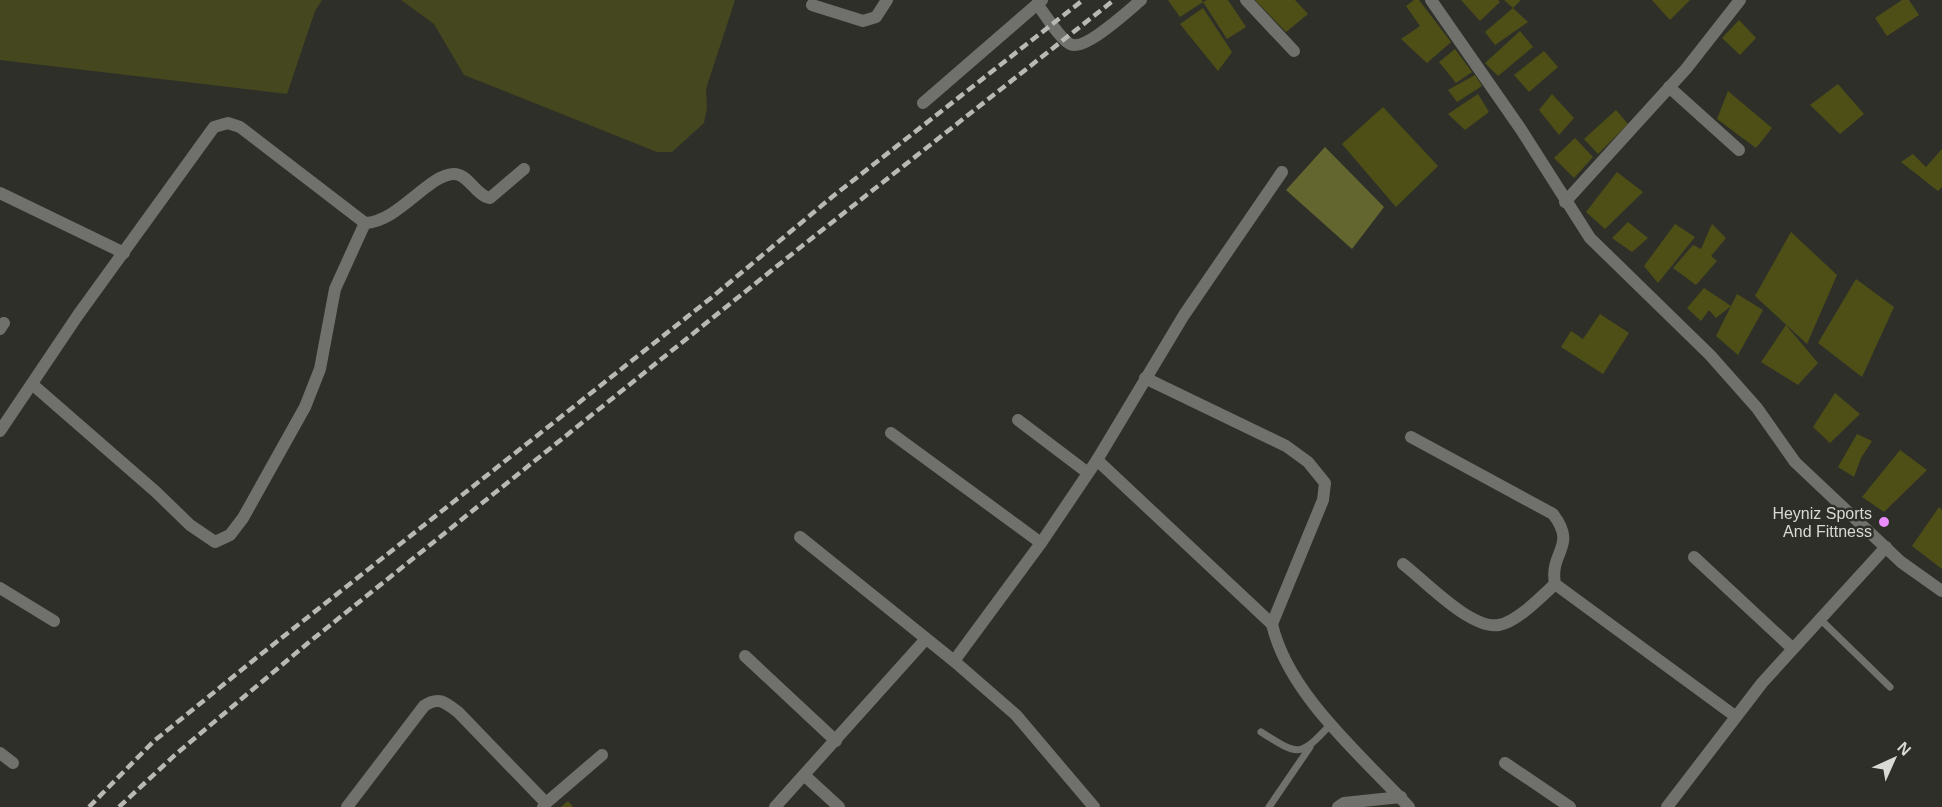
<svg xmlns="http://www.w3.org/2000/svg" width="1942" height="807" font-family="Arial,sans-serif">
  <rect width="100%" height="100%" fill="#2f2f29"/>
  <!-- green -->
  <g fill="#45471f">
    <path d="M0,0H322L315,11L287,94L0,60Z"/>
    <path d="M401,0H735L706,89L707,108L704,123L672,152H657L464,75L434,24Z"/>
  </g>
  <!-- water -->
  <path fill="#63662e" d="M1325,147L1384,207L1352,249L1286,190Z"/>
  <!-- building -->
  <g fill="#4d4f16">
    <path d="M1168,0H1202L1203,2L1180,17Z"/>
    <path d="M1207,0H1228L1246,27L1227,39L1203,2Z"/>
    <path d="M1255,0H1295L1308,14L1286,32Z"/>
    <path d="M1414,0H1419L1451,42L1427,63L1401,39L1420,26L1406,6Z"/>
    <path d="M1461,0H1498L1500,2L1480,21Z"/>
    <path d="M1504,0H1521L1513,8Z"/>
    <path d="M1652,0H1690L1670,20Z"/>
    <path d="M1902,0H1909L1919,15L1887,36L1875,18Z"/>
    <path d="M1203,8L1232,52L1218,71L1180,24Z"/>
    <path d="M1513,8L1528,22L1495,45L1485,32Z"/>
    <path d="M1739,20L1756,38L1740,55L1722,38Z"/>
    <path d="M1520,31L1533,47L1498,76L1485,63Z"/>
    <path d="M1455,49L1472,72L1456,83L1439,62Z"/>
    <path d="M1544,51L1558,67L1529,92L1514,75Z"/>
    <path d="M1475,75L1482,86L1457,102L1448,90Z"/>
    <path d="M1838,84L1864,114L1840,134L1810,105Z"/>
    <path d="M1728,91L1772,128L1756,148L1717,119Z"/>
    <path d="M1478,94L1489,112L1465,130L1448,114Z"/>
    <path d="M1552,94L1574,118L1559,135L1539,110Z"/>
    <path d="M1383,107L1438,166L1396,207L1342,144Z"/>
    <path d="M1616,110L1628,124L1598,154L1584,139Z"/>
    <path d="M1575,138L1593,157L1574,178L1554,158Z"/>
    <path d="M1942,149V187L1938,191L1901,162L1913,154L1926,167Z"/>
    <path d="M1617,172L1643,192L1605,229L1586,212Z"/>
    <path d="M1628,222L1648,238L1632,252L1612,238Z"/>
    <path d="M1675,224L1695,237L1658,283L1644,266Z"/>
    <path d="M1712,224L1726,238L1711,256L1717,261L1696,285L1673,268L1693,245L1701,249Z"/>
    <path d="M1791,232L1837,275L1807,344L1755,296Z"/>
    <path d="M1856,279L1894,307L1862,377L1818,343Z"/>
    <path d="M1704,288L1731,306L1737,294L1763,310L1738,355L1716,336L1731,306L1716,318L1709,310L1701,321L1687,308Z"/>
    <path d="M1600,314L1629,333L1603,374L1561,347L1571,331L1583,339Z"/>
    <path d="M1786,325L1818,363L1798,385L1761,362Z"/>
    <path d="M1835,393L1860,414L1830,443L1813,427Z"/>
    <path d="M1857,434L1872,441L1861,458L1854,477L1838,467Z"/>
    <path d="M1900,450L1927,470L1884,512L1862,497Z"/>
    <path d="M1939,507L1942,510V569L1912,546Z"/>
    <path d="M568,801L573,807H561Z"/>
  </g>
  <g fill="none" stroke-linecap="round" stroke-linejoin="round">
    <!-- service -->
    <g stroke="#70706d" stroke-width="7">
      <path d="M1820,619L1890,687"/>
      <path d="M1261,732C1300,757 1300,757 1332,723"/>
      <path d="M1269,807L1310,747"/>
    </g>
    <!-- minor -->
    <g stroke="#70706d" stroke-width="12">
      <path d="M1246,0L1294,51"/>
      <path d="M1431,0L1520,128L1590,238L1710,355L1757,408L1795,462L1901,562L1942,591"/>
      <path d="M1037,4C1045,14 1060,39 1070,44C1084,52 1129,10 1141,0"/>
      <path d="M812,5L863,21L876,17L887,0"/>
      <path d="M1669,87L1739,150"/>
      <path d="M923,103L1042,0"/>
      <path d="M0,193L124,253"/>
      <path d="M1565,202L1686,69L1740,0"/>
      <path d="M0,329L4,323"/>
      <path d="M1145,378L1286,446L1308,462L1325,483L1323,500L1272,624C1288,694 1361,755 1409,807"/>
      <path d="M32,384L156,492L190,525L215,542L230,535L243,518L305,407L320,369L335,289L365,223"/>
      <path d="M1018,420L1088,473"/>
      <path d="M0,431L78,315L214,127L228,123L240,127L365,223C398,222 428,175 453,174C468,173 476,196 490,198L524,169"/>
      <path d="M891,433L1041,543"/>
      <path d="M1411,437L1553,514C1578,547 1549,551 1555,584L1735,716"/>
      <path d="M1097,460L1184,315L1282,172"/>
      <path d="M800,537L954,661"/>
      <path d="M1694,557L1792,648"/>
      <path d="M1403,564C1425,581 1471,630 1499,625C1517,622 1542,596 1555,584"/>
      <path d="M0,588L54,621"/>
      <path d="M745,656L836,741"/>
      <path d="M0,753L13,763"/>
      <path d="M1505,763L1570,807"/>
      <path d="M804,775L839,807"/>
      <path d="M546,803L602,755"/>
      <path d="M347,807L424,706C438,696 445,702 458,712L546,803L543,807"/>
      <path d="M775,807L925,640"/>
      <path d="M1094,807L1016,715L954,661L1041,543L1097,460L1272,624"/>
      <path d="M1338,807L1344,803L1401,797"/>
      <path d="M1667,807L1762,683L1886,547"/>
    </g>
    <!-- rail -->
    <g stroke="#b8b8b4" stroke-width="4.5" stroke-dasharray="9 4.5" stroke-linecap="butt">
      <path d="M89,807L154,741L260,655L711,298L832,197L1083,0"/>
      <path d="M119,807L176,754L308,643L802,246L1114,0"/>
    </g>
  </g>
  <!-- markers -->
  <circle fill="#eb8dfc" stroke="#2f2f29" stroke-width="2" cx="1884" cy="522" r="6"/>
  <g text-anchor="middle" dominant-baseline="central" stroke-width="5" stroke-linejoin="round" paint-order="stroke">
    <!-- poi labels -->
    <g font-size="16" fill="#d9d9d5" stroke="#2f2f29" text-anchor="end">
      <text x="1872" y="513">Heyniz Sports<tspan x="1872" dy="18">And Fittness</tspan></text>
    </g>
  </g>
  <!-- north arrow -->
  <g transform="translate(1894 759) rotate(45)" stroke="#2f2f29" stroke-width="4.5" paint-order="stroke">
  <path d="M0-4.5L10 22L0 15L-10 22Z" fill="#d9d9d5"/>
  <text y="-9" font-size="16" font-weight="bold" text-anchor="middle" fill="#d9d9d5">N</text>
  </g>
</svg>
